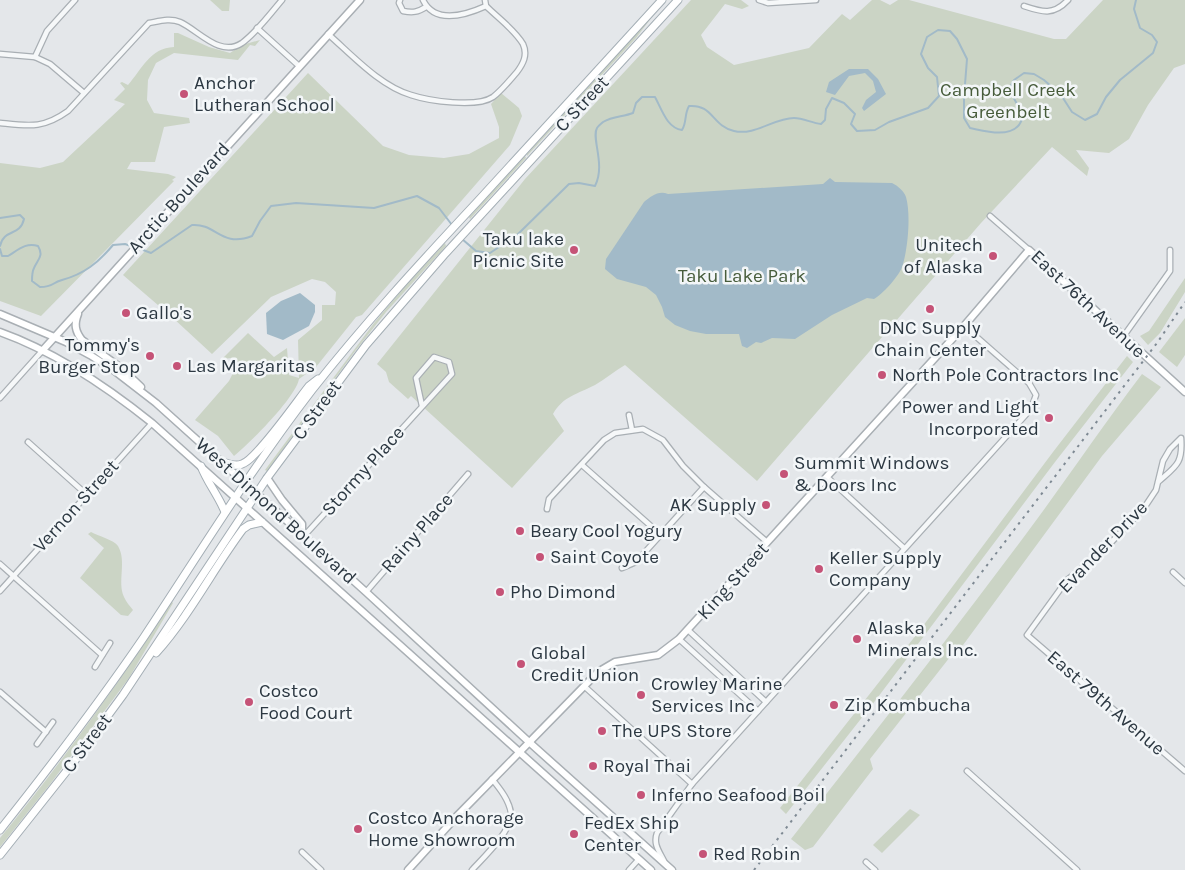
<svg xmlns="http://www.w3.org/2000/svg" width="1185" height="870" font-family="Karla,sans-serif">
  <rect width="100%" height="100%" fill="#e4e7ea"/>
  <!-- green -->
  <g fill="#cbd4c5">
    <path d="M210,0H230L229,11H222Z"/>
    <path d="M691,0H741L749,6L742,9L725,4L701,35L707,47L734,65L809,48L842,14L850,20L872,0H880L890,5L898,0H909L1054,39H1066L1103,0H1185V64L1174,68L1148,105L1129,139L1109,153L1076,150L1089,168L1087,176L1052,147L981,223L757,481L625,365C615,371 605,379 595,385C578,394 563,396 553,414L564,431L512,488L411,396L408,399L389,382L386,372L377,364L525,179Z"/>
    <path d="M655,13L636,38L527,156V154Z"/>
    <path d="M174,33H178L209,47L230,53L242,45L260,40L255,46L250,45L238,60L174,53L156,63L148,80L147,100L154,113L189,118L190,123L164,127L155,162H131L127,169L168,174L176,177L172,180L174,181L41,316L0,301V163L40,168L63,162L125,104L114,100L125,89L120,83L122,82L128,85C142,69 150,48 174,47Z"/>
    <path d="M308,73L383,146L409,155L444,158L469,154L499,138V127L491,104L501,93L519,108L522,116L510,145L362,315L356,317L316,367L299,379C296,397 250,443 234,456L218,436L195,420L229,381L238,363L232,358L222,359L248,333L274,357L287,348L289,375L299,378L298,340L322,320V305H335L336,292L325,282L312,279L271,297L212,354L173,318L123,275Z"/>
    <path d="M525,156L526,158L470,219L469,217Z"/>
    <path d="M445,243L446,246L386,312L356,350L267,471L265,470L374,323L405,286Z"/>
    <path d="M1185,278V292L1160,333L1148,345L1140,336L1149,331Z"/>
    <path d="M1185,318V355L1177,367L1159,352Z"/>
    <path d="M1127,356L1133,362L1055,462L875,701L786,814L780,808L920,630L1053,452Z"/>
    <path d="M1142,374L1161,387L1102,456L955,656L950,657L870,759L873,769L813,847L805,850L791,839C871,737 951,635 1029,530C1067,479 1103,425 1142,374Z"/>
    <path d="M91,532C98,536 114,540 118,546C127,561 117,582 124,597C126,602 130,606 133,610L128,616L121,615L80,578L104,548L88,534Z"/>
    <path d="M172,602L173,603L129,678L51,783L0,847V838C62,762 119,683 172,602Z"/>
    <path d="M910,809L920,815L882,853L873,845Z"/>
  </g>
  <!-- water -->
  <g fill="#a2bac8">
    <path d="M849,69H868L878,79L886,94L864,111L862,108L866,100L876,92L873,81L865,73L849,76L835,95L826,92L829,82Z"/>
    <path d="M830,178L835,182L892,183C898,186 904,191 906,197C911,214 908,250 902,267C899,276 882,295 874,299L867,298L832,315L795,339L772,338L761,343L756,342L747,348L742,346L739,334H706L690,331L675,325L665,317L662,307L656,295L646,287L617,279L605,269L606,259L644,202C651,196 659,190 668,194L823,184Z"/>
    <path d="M300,293L315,305V312L309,326L283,340L267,334L266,313L281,301Z"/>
  </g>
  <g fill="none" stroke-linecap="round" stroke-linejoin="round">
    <!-- stream -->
    <g stroke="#a2bac8" stroke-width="2">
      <path d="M0,218L20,215L24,219C20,237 4,228 0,246"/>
      <path d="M462,239L476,251L490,253L517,235L569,184L579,183L595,186C606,165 591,138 597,128C599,125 601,124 603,122C613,116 623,117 633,113L636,103L642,97H655C662,110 667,128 682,130C687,122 684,115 689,106C713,104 712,126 734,131C755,136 774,118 794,118C803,118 812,123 821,124L825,120L826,109L832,98L844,103L855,114L851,124L857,131L875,130L889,122L928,108L939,96L937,77L928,68L921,54L927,37L938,30L950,31L957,39L967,59L964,97V118L970,128C985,131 1008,138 1019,125C1021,122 1023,117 1022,114C1021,109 1011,95 1009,89L1014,80L1024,73L1034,74L1044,80L1061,95L1072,112L1085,120L1097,114L1106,97L1120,80L1153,53L1157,42L1152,35L1140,28L1134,9L1136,0"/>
      <path d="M138,248L151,253L192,225C216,223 221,248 252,236L260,221L271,206L296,203L374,208L417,196L439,208L452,225"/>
      <path d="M0,249L2,256H8C18,250 26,242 38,246C44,256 38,259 34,268C32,272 32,277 32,281L40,287C54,287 51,283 62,280C84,274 98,263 113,245L125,244L134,247"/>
    </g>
    <!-- street casing -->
    <g stroke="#a9afb4" stroke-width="7">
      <g id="street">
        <path d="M400,0L399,3L403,11C413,13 418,12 426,7"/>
        <path d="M423,0C435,25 466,15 486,6"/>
        <path d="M759,0L768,3L816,0"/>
        <path d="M1024,6C1042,12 1053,16 1068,0"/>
        <path d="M257,28L299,66"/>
        <path d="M328,34C352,55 380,86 411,95C429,101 477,108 493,97C502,90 509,81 517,72C523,64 528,55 523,44C515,30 497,17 486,6L485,0"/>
        <path d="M0,54L35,57L50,64L84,93"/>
        <path d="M35,57L47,31L75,0"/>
        <path d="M0,123C29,126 43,129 68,111L149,23C160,21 170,18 180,22C198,30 220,58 242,43C257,32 270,14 282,0"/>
        <path d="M990,216L1029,250"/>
        <path d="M1123,337L1170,271V250"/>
        <path d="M0,398L42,351"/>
        <path d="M629,415L632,430"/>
        <path d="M28,442L86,494"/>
        <path d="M582,465L661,535"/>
        <path d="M827,477L904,548"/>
        <path d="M1158,482C1176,466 1183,464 1181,438L1170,449L1163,461L1156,490L1144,508L1102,552L1067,580L1027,635L1185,771"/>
        <path d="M547,509L549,499L604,440L615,433L643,429L663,440L683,466L704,487L767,542"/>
        <path d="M304,536L452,374L449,362L434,357L416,378L422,406"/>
        <path d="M0,564L102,655"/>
        <path d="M622,568L636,562L704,487"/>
        <path d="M1173,572L1185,583"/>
        <path d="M0,591L152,423"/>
        <path d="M366,592L468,474"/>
        <path d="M688,630L766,702"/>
        <path d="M679,639L758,711"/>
        <path d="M95,667L110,643"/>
        <path d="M584,686L692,784"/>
        <path d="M0,692L46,732"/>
        <path d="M37,744L53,722"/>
        <path d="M967,771L1077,870"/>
        <path d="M302,852L321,870"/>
        <path d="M664,861C659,851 653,844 657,833L692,784L1031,409L1036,395L1029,383L964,326"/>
        <path d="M866,862L875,870"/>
        <path d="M472,870C484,857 512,831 511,813C509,800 500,789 492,779"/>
        <path d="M629,870L639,859"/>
      </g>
    </g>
    <!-- secondary casing -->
    <g stroke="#a9afb4" stroke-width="9">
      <g id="secondary">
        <path d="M0,314L66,342L90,355L112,369L156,403L366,592L529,742L672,870"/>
        <path d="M78,314C74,324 75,331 82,340L121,368L141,387"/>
        <path d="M0,332C56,352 106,386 152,423L651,870"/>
        <path d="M42,351L360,0"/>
        <path d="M267,478L282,500L302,524V534"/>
        <path d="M408,870L457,816L598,672L615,662L658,655L679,639L964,326L1029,250L1185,392"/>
      </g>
    </g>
    <!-- primary casing -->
    <g stroke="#a4aeb5" stroke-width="9">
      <g id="primary">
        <path d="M223,462C229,464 236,467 242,464C257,459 297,401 309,386L318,379"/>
        <path d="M201,466C207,482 218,495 225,512"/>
        <path d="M156,653C190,615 213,569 243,529L249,525L262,522"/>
        <path d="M0,830C50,767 99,703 144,637C199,554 251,469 312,390C364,324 421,262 478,201C539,134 601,67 662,0"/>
        <path d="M0,855L73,763L123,695L267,478L366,345L444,255L678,0"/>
      </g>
    </g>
    <!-- street -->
    <use href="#street" stroke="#f6f8f9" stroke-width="4.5"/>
    <!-- secondary -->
    <use href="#secondary" stroke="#fff" stroke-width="6"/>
    <!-- primary -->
    <use href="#primary" stroke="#fff" stroke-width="7"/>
    <!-- rail -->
    <path stroke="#7e8993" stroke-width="2" stroke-dasharray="2.5 5" stroke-linecap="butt" d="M754,870L1157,343L1185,302"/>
  </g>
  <!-- markers -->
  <g fill="#c55377" stroke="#f3f6f8" stroke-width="2">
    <circle cx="184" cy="94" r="5"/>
    <circle cx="574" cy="250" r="5"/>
    <circle cx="993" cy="256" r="5"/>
    <circle cx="930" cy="309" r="5"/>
    <circle cx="126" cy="313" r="5"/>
    <circle cx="150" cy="356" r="5"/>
    <circle cx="177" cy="366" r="5"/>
    <circle cx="882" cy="375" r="5"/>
    <circle cx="1049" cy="418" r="5"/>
    <circle cx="784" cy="474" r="5"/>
    <circle cx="766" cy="505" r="5"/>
    <circle cx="520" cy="531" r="5"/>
    <circle cx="540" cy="557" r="5"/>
    <circle cx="819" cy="569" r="5"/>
    <circle cx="500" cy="592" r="5"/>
    <circle cx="857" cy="639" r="5"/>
    <circle cx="521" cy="664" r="5"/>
    <circle cx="641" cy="695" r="5"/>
    <circle cx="249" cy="702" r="5"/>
    <circle cx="834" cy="705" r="5"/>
    <circle cx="602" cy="731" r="5"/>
    <circle cx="593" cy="766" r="5"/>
    <circle cx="641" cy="795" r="5"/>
    <circle cx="358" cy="829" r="5"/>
    <circle cx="574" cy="834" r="5"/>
    <circle cx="703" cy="854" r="5"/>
  </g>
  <g text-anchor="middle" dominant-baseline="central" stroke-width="5" stroke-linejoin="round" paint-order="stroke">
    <!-- poi labels -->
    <g font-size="19" fill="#2c3842" stroke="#f3f6f8" text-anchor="start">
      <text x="194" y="83">Anchor<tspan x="194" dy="22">Lutheran School</tspan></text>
      <text x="564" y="239" text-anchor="end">Taku lake<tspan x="564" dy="22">Picnic Site</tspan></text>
      <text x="983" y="245" text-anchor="end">Unitech<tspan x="983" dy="22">of Alaska</tspan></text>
      <text x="136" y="313">Gallo's</text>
      <text x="930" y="328" text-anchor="middle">DNC Supply<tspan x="930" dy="22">Chain Center</tspan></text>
      <text x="140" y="345" text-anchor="end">Tommy's<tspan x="140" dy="22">Burger Stop</tspan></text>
      <text x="187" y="366">Las Margaritas</text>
      <text x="892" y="375">North Pole Contractors Inc</text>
      <text x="1039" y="407" text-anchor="end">Power and Light<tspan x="1039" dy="22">Incorporated</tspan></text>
      <text x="794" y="463">Summit Windows<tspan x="794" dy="22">&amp; Doors Inc</tspan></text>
      <text x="756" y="505" text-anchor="end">AK Supply</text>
      <text x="530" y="531">Beary Cool Yogury</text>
      <text x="550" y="557">Saint Coyote</text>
      <text x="829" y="558">Keller Supply<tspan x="829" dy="22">Company</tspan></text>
      <text x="510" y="592">Pho Dimond</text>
      <text x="867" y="628">Alaska<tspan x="867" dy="22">Minerals Inc.</tspan></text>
      <text x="531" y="653">Global<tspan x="531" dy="22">Credit Union</tspan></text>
      <text x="651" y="684">Crowley Marine<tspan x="651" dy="22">Services Inc</tspan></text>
      <text x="259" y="691">Costco<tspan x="259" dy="22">Food Court</tspan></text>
      <text x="844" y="705">Zip Kombucha</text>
      <text x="612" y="731">The UPS Store</text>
      <text x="603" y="766">Royal Thai</text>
      <text x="651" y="795">Inferno Seafood Boil</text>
      <text x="368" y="818">Costco Anchorage<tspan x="368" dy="22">Home Showroom</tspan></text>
      <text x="584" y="823">FedEx Ship<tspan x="584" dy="22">Center</tspan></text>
      <text x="713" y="854">Red Robin</text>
    </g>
    <!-- park labels -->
    <g font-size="19" fill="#475c3b" stroke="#f3f6f8">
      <text x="1008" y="90">Campbell Creek<tspan x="1008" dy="22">Greenbelt</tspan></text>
      <text x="742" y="276">Taku Lake Park</text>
    </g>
    <!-- street labels -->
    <g font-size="19" fill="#2c3842" stroke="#f3f6f8">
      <text transform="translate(582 104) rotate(-47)">C Street</text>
      <text transform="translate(179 198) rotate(-48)">Arctic Boulevard</text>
      <text transform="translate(1088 304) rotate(43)">East 76th Avenue</text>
      <text transform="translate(317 410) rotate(-54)">C Street</text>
      <text transform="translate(363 471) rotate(-48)">Stormy Place</text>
      <text transform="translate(76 506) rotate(-48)">Vernon Street</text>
      <text transform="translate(276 511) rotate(42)">West Dimond Boulevard</text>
      <text transform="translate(417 533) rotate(-49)">Rainy Place</text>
      <text transform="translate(1103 547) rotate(-46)">Evander Drive</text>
      <text transform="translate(733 581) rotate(-48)">King Street</text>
      <text transform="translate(1106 703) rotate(41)">East 79th Avenue</text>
      <text transform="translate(87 743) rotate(-53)">C Street</text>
    </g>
  </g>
</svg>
